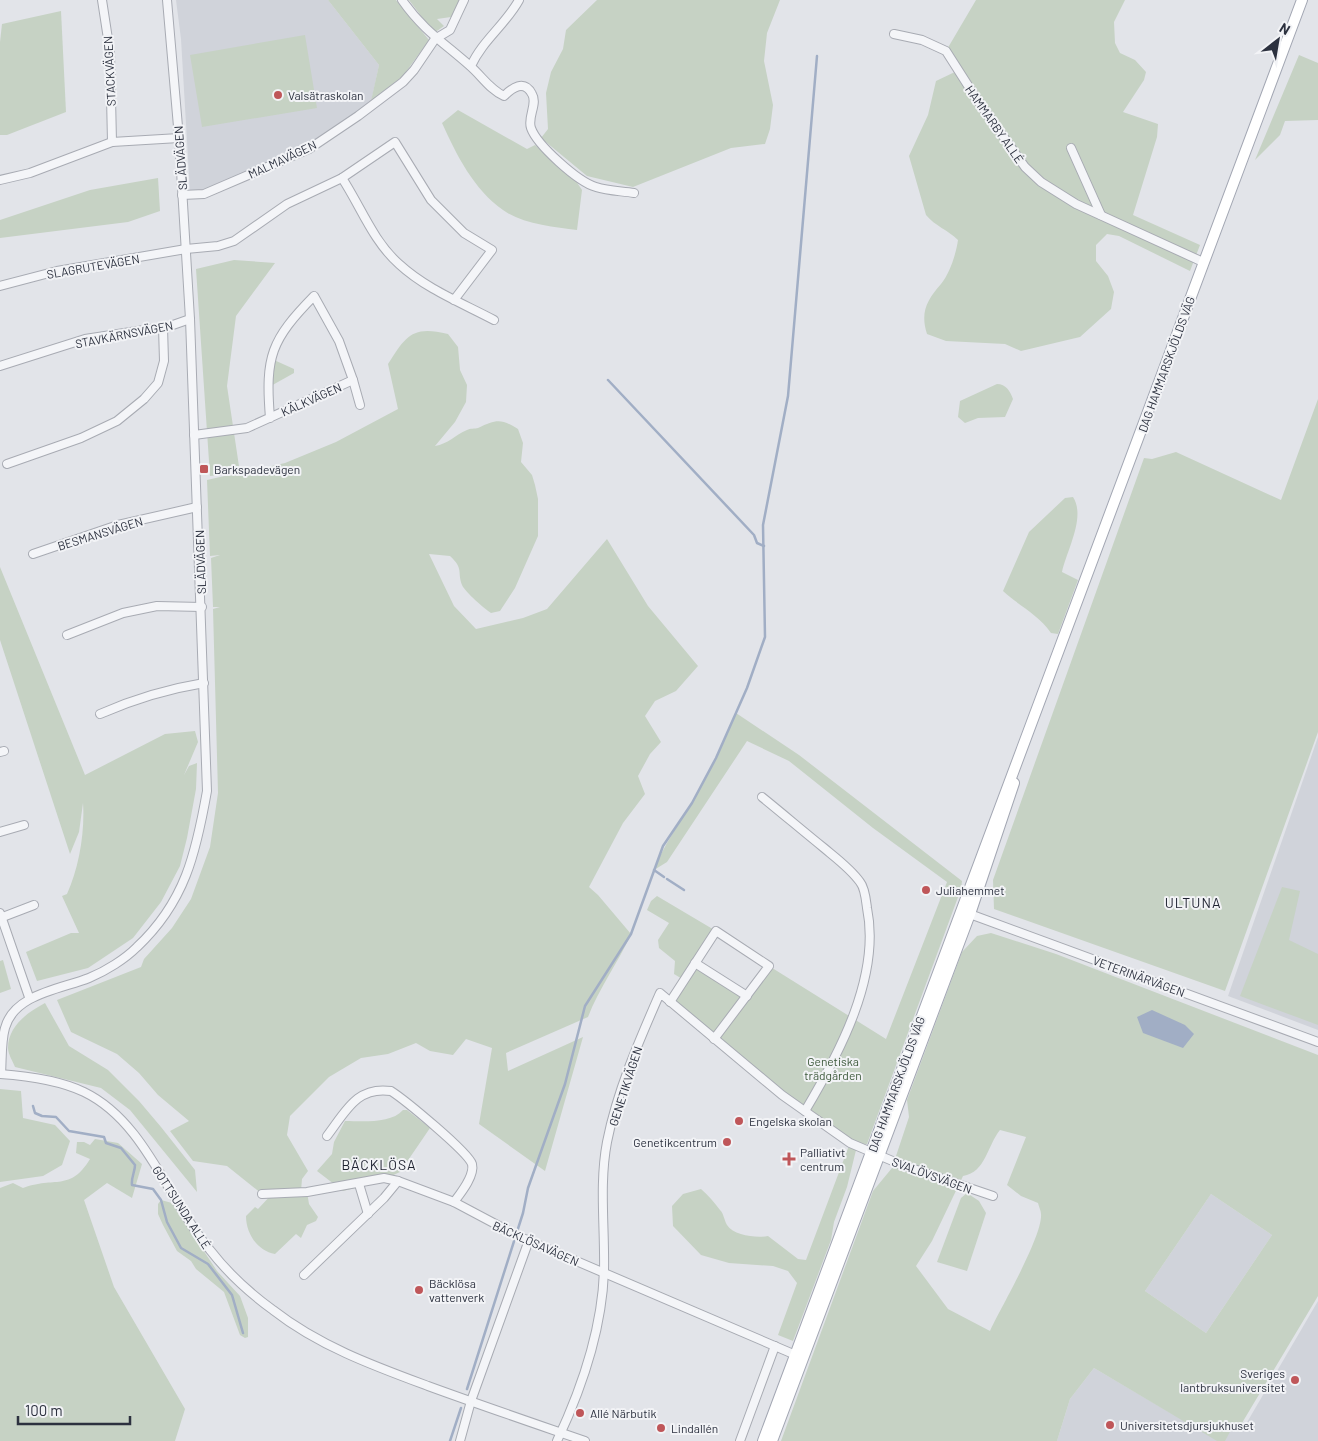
<svg xmlns="http://www.w3.org/2000/svg" width="1318" height="1441" font-family="Barlow,sans-serif">
  <rect width="100%" height="100%" fill="#e2e4e9"/>
  <!-- built -->
  <g fill="#d0d3da">
    <path d="M176,0H328L379,65L370,107L309,149L204,194L190,192L181,39Z"/>
    <path d="M1318,737V1030L1228,996Z"/>
    <path d="M1211,1194L1272,1235L1206,1333L1145,1291Z"/>
    <path d="M1318,1301V1441H1057L1070,1399L1094,1368L1174,1415L1190,1392L1246,1424Z"/>
  </g>
  <!-- green -->
  <g fill="#c6d2c4" fill-rule="evenodd">
    <path d="M328,0H396L429,40L403,76L371,101L379,65Z"/>
    <path d="M409,0H464L458,16L437,19L444,26L434,33Z"/>
    <path d="M597,0H780L767,33L764,61L773,105L770,129L765,144L731,148L633,187L587,176L541,138L548,129L546,93L551,72L563,49L566,30Z"/>
    <path d="M976,0H1125L1114,22L1115,43L1120,53L1135,60L1146,72L1144,80L1123,112L1158,124L1157,137L1133,215L1200,245L1190,271L1119,236L1107,234L1096,245V261L1108,276L1114,292L1111,309L1080,337L1021,351L1005,344L946,341L927,334C920,312 927,300 941,284C950,273 956,254 958,240C948,230 935,226 926,215L909,156L928,115L936,81L959,70L946,51Z"/>
    <path d="M61,11L66,112L7,135H0V42L2,24Z"/>
    <path d="M305,35L317,108L202,127L190,55Z"/>
    <path d="M1299,55L1318,63V120L1285,121L1280,135L1255,160Z"/>
    <path d="M458,110L527,149L535,145L576,181L582,190L577,230C554,227 522,224 503,210C474,190 456,154 442,123Z"/>
    <path d="M158,178L160,211L128,222L0,238V220L90,190Z"/>
    <path d="M234,260L275,263L236,316L227,386L240,473L285,463L336,442L398,409L388,364C406,336 412,325 448,334L458,347L460,370L467,385L466,402L455,422L435,446C448,444 455,435 467,430C470,428 475,429 478,428C496,420 500,418 518,429L523,443L521,462L532,475L535,485L538,499V536L515,588L500,611L491,613C485,609 465,592 462,585C457,571 464,569 450,556L429,554L454,606L476,629L523,618L547,609L607,539L648,606L698,666L676,691L655,701L645,716L661,742L650,754L638,776L645,794L623,823L589,887L598,895L631,934C618,963 599,988 588,1017L506,1053L508,1071L583,1037L545,1171L479,1124L492,1048L466,1039L453,1055L430,1051L416,1043L388,1054L361,1058L329,1077L290,1116L287,1135L308,1171L302,1179L301,1191L307,1192L309,1204L318,1217L316,1221L307,1225L301,1238L296,1234L275,1254C257,1251 246,1233 246,1216L255,1207L258,1209L272,1194H262L227,1166L193,1161L170,1131L189,1121L158,1095L139,1073L117,1054L71,1032L57,1000L141,967L144,959L172,928L191,899L210,847L218,793L213,609L220,607H213L211,558L220,555L210,556L207,480L233,474L210,476L196,269Z"/>
    <path d="M274,360L294,369V373L269,387Z"/>
    <path d="M997,384C1006,384 1010,391 1013,399L1005,417L978,418L965,423L958,417L960,401Z"/>
    <path d="M1318,399V732L1225,991L994,909L993,880L1144,458L1152,459L1176,452L1281,500Z"/>
    <path d="M1073,497C1086,517 1067,550 1062,572L1078,580L1058,634L1051,633C1038,614 1019,606 1003,591L1029,532L1065,498Z"/>
    <path d="M0,567L85,775L165,734L195,731L198,742L184,775L189,766L197,763L196,789L187,838L180,866L161,902L133,938L88,968L37,981L26,952L71,933H79L62,896L67,894C79,868 85,832 83,803L79,832L70,854L0,640Z"/>
    <path d="M736,713L799,755L962,881L961,889L867,1144L857,1146L847,1187L834,1222L831,1240L793,1341L778,1335L797,1283L788,1271L773,1266L729,1263L701,1255L673,1226L672,1206L683,1194L701,1189C708,1195 714,1202 720,1210C724,1214 724,1220 727,1225C734,1236 757,1238 768,1236L798,1259L806,1260L850,1143L782,1095L670,1002L684,980L674,974L675,961L659,948L658,940L669,923L647,910L651,901L657,896L716,931L695,963L747,996L769,966L886,1039L947,882L873,828L789,761L747,741L667,862L654,870C664,845 678,825 692,803C709,774 723,743 736,713Z"/>
    <path d="M1282,887L1300,891L1289,940L1318,954V1025L1240,996Z"/>
    <path d="M991,933L1056,954L1318,1055V1296L1242,1423L1231,1430L1225,1441H1217L1094,1368L1070,1399L1057,1441H781L873,1191L892,1168L909,1117L907,1100L962,952L977,936ZM1000,1130L1026,1137L1007,1185L1021,1196L1038,1203C1039,1207 1041,1211 1041,1214C1043,1236 1001,1307 990,1331L948,1309L916,1266L932,1241L963,1176C986,1172 987,1146 1000,1130ZM1211,1194L1272,1235L1206,1333L1145,1291Z"/>
    <path d="M3,960L11,989L0,993V961Z"/>
    <path d="M45,1003L69,1046L108,1070L139,1101L161,1127L195,1170L197,1192L130,1110L101,1088L15,1067C13,1062 8,1054 8,1048C8,1026 28,1012 45,1003Z"/>
    <path d="M0,1089L21,1091L23,1118L55,1125L70,1141L62,1165L43,1176L0,1182Z"/>
    <path d="M403,1110H407L430,1128L400,1172L376,1183L343,1191L317,1171L332,1154L334,1142L345,1121C362,1121 391,1124 403,1110Z"/>
    <path d="M95,1139L118,1143L142,1164L132,1198L107,1183L84,1200L114,1287L185,1409L175,1441H0V1188L13,1183L23,1188C55,1176 70,1192 90,1159L76,1153L77,1142H84L90,1145Z"/>
    <path d="M967,1193L979,1201L986,1213L967,1271L937,1262L961,1198Z"/>
    <path d="M161,1200L172,1203L217,1271L240,1296L248,1318V1337L245,1338L240,1335L224,1292L196,1269L191,1261L177,1251L163,1225L158,1214V1204Z"/>
  </g>
  <!-- water -->
  <path fill="#a1aec5" d="M1152,1010L1185,1025L1194,1034L1183,1048L1143,1033L1137,1017Z"/>
  <g fill="none" stroke-linecap="round" stroke-linejoin="round">
    <!-- stream -->
    <g stroke="#a1aec5" stroke-width="2.5">
      <path d="M608,380L754,535L757,543L764,546"/>
      <path d="M654,870L664,877"/>
      <path d="M667,879L684,890"/>
      <path d="M33,1106L35,1113L42,1116L56,1117L69,1131L104,1137L106,1143L121,1148L135,1165C135,1172 131,1177 132,1185L153,1189L161,1200L167,1222L181,1248L208,1264L232,1295L243,1333"/>
      <path d="M467,1389L523,1213L528,1188L565,1084L585,1006L631,934L663,846L692,803L716,758L747,688L765,637L763,525L788,396L817,56"/>
      <path d="M450,1441L461,1408"/>
    </g>
    <!-- minor casing -->
    <g stroke="#a8abb3" stroke-width="10">
      <g id="minor">
        <path d="M102,0L110,52L112,142"/>
        <path d="M402,0C422,29 444,43 469,65C482,76 489,89 504,96C512,88 524,79 532,94C538,104 527,117 531,128C537,145 578,182 596,187C608,191 622,191 634,193"/>
        <path d="M894,34L922,40L946,51L976,98L1025,167L1041,182L1076,204L1203,262"/>
        <path d="M471,66C482,41 506,24 519,0"/>
        <path d="M1071,148L1101,215"/>
        <path d="M342,178C361,207 373,241 399,264C426,289 462,303 494,320"/>
        <path d="M0,180L30,173L112,142L179,138"/>
        <path d="M182,195L204,194L309,149L358,116L403,82L414,70L435,39L450,30L464,0"/>
        <path d="M0,286L57,271L186,249L218,246L234,241L287,204L342,178L395,142L431,200L464,233L492,250L454,300"/>
        <path d="M0,366L85,339L170,326L190,319"/>
        <path d="M353,380L360,405"/>
        <path d="M194,435L247,428L353,380L339,341L314,296C271,340 265,356 270,418"/>
        <path d="M7,464L81,438L117,421L144,399L158,383L164,361L163,327"/>
        <path d="M33,554L118,525L197,507"/>
        <path d="M67,635L123,613L157,606L202,607"/>
        <path d="M100,714C134,699 167,689 204,683"/>
        <path d="M0,752L4,751"/>
        <path d="M762,797C783,814 803,831 824,848C836,858 851,869 860,882C865,888 866,900 867,908C881,976 839,1054 805,1111"/>
        <path d="M0,832L24,825"/>
        <path d="M0,913L29,997"/>
        <path d="M967,913L1318,1042"/>
        <path d="M0,918L34,905"/>
        <path d="M695,963L747,996"/>
        <path d="M670,1002L716,931L769,966L714,1039"/>
        <path d="M0,1074C28,1076 59,1080 84,1092C146,1122 168,1201 210,1250C227,1272 251,1294 273,1310C319,1346 374,1366 428,1386C480,1405 533,1423 585,1441"/>
        <path d="M1,1074C2,1060 1,1042 5,1028C14,994 61,989 89,978C106,971 125,959 137,947C185,902 196,853 207,791L190,319L179,138L167,0"/>
        <path d="M327,1136C346,1111 357,1086 391,1091C405,1100 468,1152 472,1164C475,1176 460,1194 454,1202"/>
        <path d="M359,1184L368,1214"/>
        <path d="M262,1194L307,1192L384,1178L398,1181L454,1202L518,1236L798,1356"/>
        <path d="M304,1275L384,1198L398,1181"/>
        <path d="M460,1441L471,1401L529,1240"/>
        <path d="M557,1441C582,1388 602,1330 604,1271C605,1228 599,1184 607,1142C617,1091 639,1041 660,993L782,1095L850,1143L902,1165L993,1196"/>
        <path d="M740,1441L775,1346"/>
      </g>
    </g>
    <!-- major casing -->
    <g stroke="#a3a7b3" stroke-width="12">
      <g id="major">
        <path d="M763,1441L1302,0"/>
        <path d="M772,1441L970,914L1014,783"/>
      </g>
    </g>
    <!-- minor -->
    <use href="#minor" stroke="#f4f5f8" stroke-width="8"/>
    <!-- major -->
    <use href="#major" stroke="#fff" stroke-width="10"/>
  </g>
  <!-- markers -->
  <g fill="#bf5659" stroke="#f2f3f6" stroke-width="2">
    <circle cx="278" cy="95" r="5"/>
    <rect x="199" y="464" width="10" height="10" rx="2.5"/>
    <circle cx="926" cy="890" r="5"/>
    <circle cx="739" cy="1121" r="5"/>
    <circle cx="727" cy="1142" r="5"/>
    <path d="M786.5 1151.5h5v5h5v5h-5v5h-5v-5h-5v-5h5z"/>
    <circle cx="419" cy="1290" r="5"/>
    <circle cx="1295" cy="1380" r="5"/>
    <circle cx="580" cy="1413" r="5"/>
    <circle cx="1110" cy="1425" r="5"/>
    <circle cx="661" cy="1428" r="5"/>
  </g>
  <g text-anchor="middle" dominant-baseline="central" stroke-width="4" stroke-linejoin="round" paint-order="stroke">
    <!-- street labels -->
    <g font-size="12" fill="#2c313f" stroke="#f2f3f6">
      <text transform="translate(109 71) rotate(-93)">STACKVÄGEN</text>
      <text transform="translate(995 124) rotate(55)">HAMMARBY ALLÉ</text>
      <text transform="translate(180 158) rotate(-94)">SLÄDVÄGEN</text>
      <text transform="translate(282 159) rotate(-25)">MALMAVÄGEN</text>
      <text transform="translate(93 266) rotate(-10)">SLAGRUTEVÄGEN</text>
      <text transform="translate(124 334) rotate(-11)">STAVKÄRNSVÄGEN</text>
      <text transform="translate(1166 364) rotate(-70)">DAG HAMMARSKJÖLDS VÄG</text>
      <text transform="translate(311 399) rotate(-24)">KÄLKVÄGEN</text>
      <text transform="translate(100 533) rotate(-17)">BESMANSVÄGEN</text>
      <text transform="translate(200 562) rotate(-92)">SLÄDVÄGEN</text>
      <text transform="translate(1139 976) rotate(20)">VETERINÄRVÄGEN</text>
      <text transform="translate(896 1084) rotate(-70)">DAG HAMMARSKJÖLDS VÄG</text>
      <text transform="translate(625 1086) rotate(-72)">GENETIKVÄGEN</text>
      <text transform="translate(932 1175) rotate(20)">SVALÖVSVÄGEN</text>
      <text transform="translate(182 1207) rotate(57)">GOTTSUNDA ALLÉ</text>
      <text transform="translate(536 1243) rotate(24)">BÄCKLÖSAVÄGEN</text>
    </g>
    <!-- poi labels -->
    <g font-size="12" fill="#2c313f" stroke="#f2f3f6" text-anchor="start">
      <text x="288" y="95">Valsätraskolan</text>
      <text x="214" y="469">Barkspadevägen</text>
      <text x="936" y="890">Juliahemmet</text>
      <text x="749" y="1121">Engelska skolan</text>
      <text x="717" y="1142" text-anchor="end">Genetikcentrum</text>
      <text x="800" y="1152">Palliativt<tspan x="800" dy="14">centrum</tspan></text>
      <text x="429" y="1283">Bäcklösa<tspan x="429" dy="14">vattenverk</tspan></text>
      <text x="1285" y="1373" text-anchor="end">Sveriges<tspan x="1285" dy="14">lantbruksuniversitet</tspan></text>
      <text x="590" y="1413">Allé Närbutik</text>
      <text x="1120" y="1425">Universitetsdjursjukhuset</text>
      <text x="671" y="1428">Lindallén</text>
    </g>
    <!-- park labels -->
    <g font-size="12" fill="#3d593b" stroke="#f2f3f6">
      <text x="833" y="1061">Genetiska<tspan x="833" dy="14">trädgården</tspan></text>
    </g>
    <!-- neighbourhood labels -->
    <g font-size="14" letter-spacing="1" fill="#1e2230" stroke="#f2f3f6">
      <text x="1193" y="902">ULTUNA</text>
      <text x="379" y="1164">BÄCKLÖSA</text>
    </g>
  </g>
  <!-- north arrow -->
  <g transform="translate(1278 40) rotate(31)" stroke="#f2f3f6" stroke-width="4" paint-order="stroke">
  <path d="M0-4L9 19L0 12L-9 19Z" fill="#2c313f"/>
  <text y="-8" font-size="14" font-weight="bold" text-anchor="middle" fill="#2c313f">N</text>
  </g>
  <!-- scale -->
  <path d="M18 1416v8h112v-8" fill="none" stroke="#2c313f" stroke-width="2.5"/>
  <text x="25" y="1416" font-size="15" fill="#2c313f" stroke="#f2f3f6" stroke-width="4" paint-order="stroke">100 m</text>
</svg>
